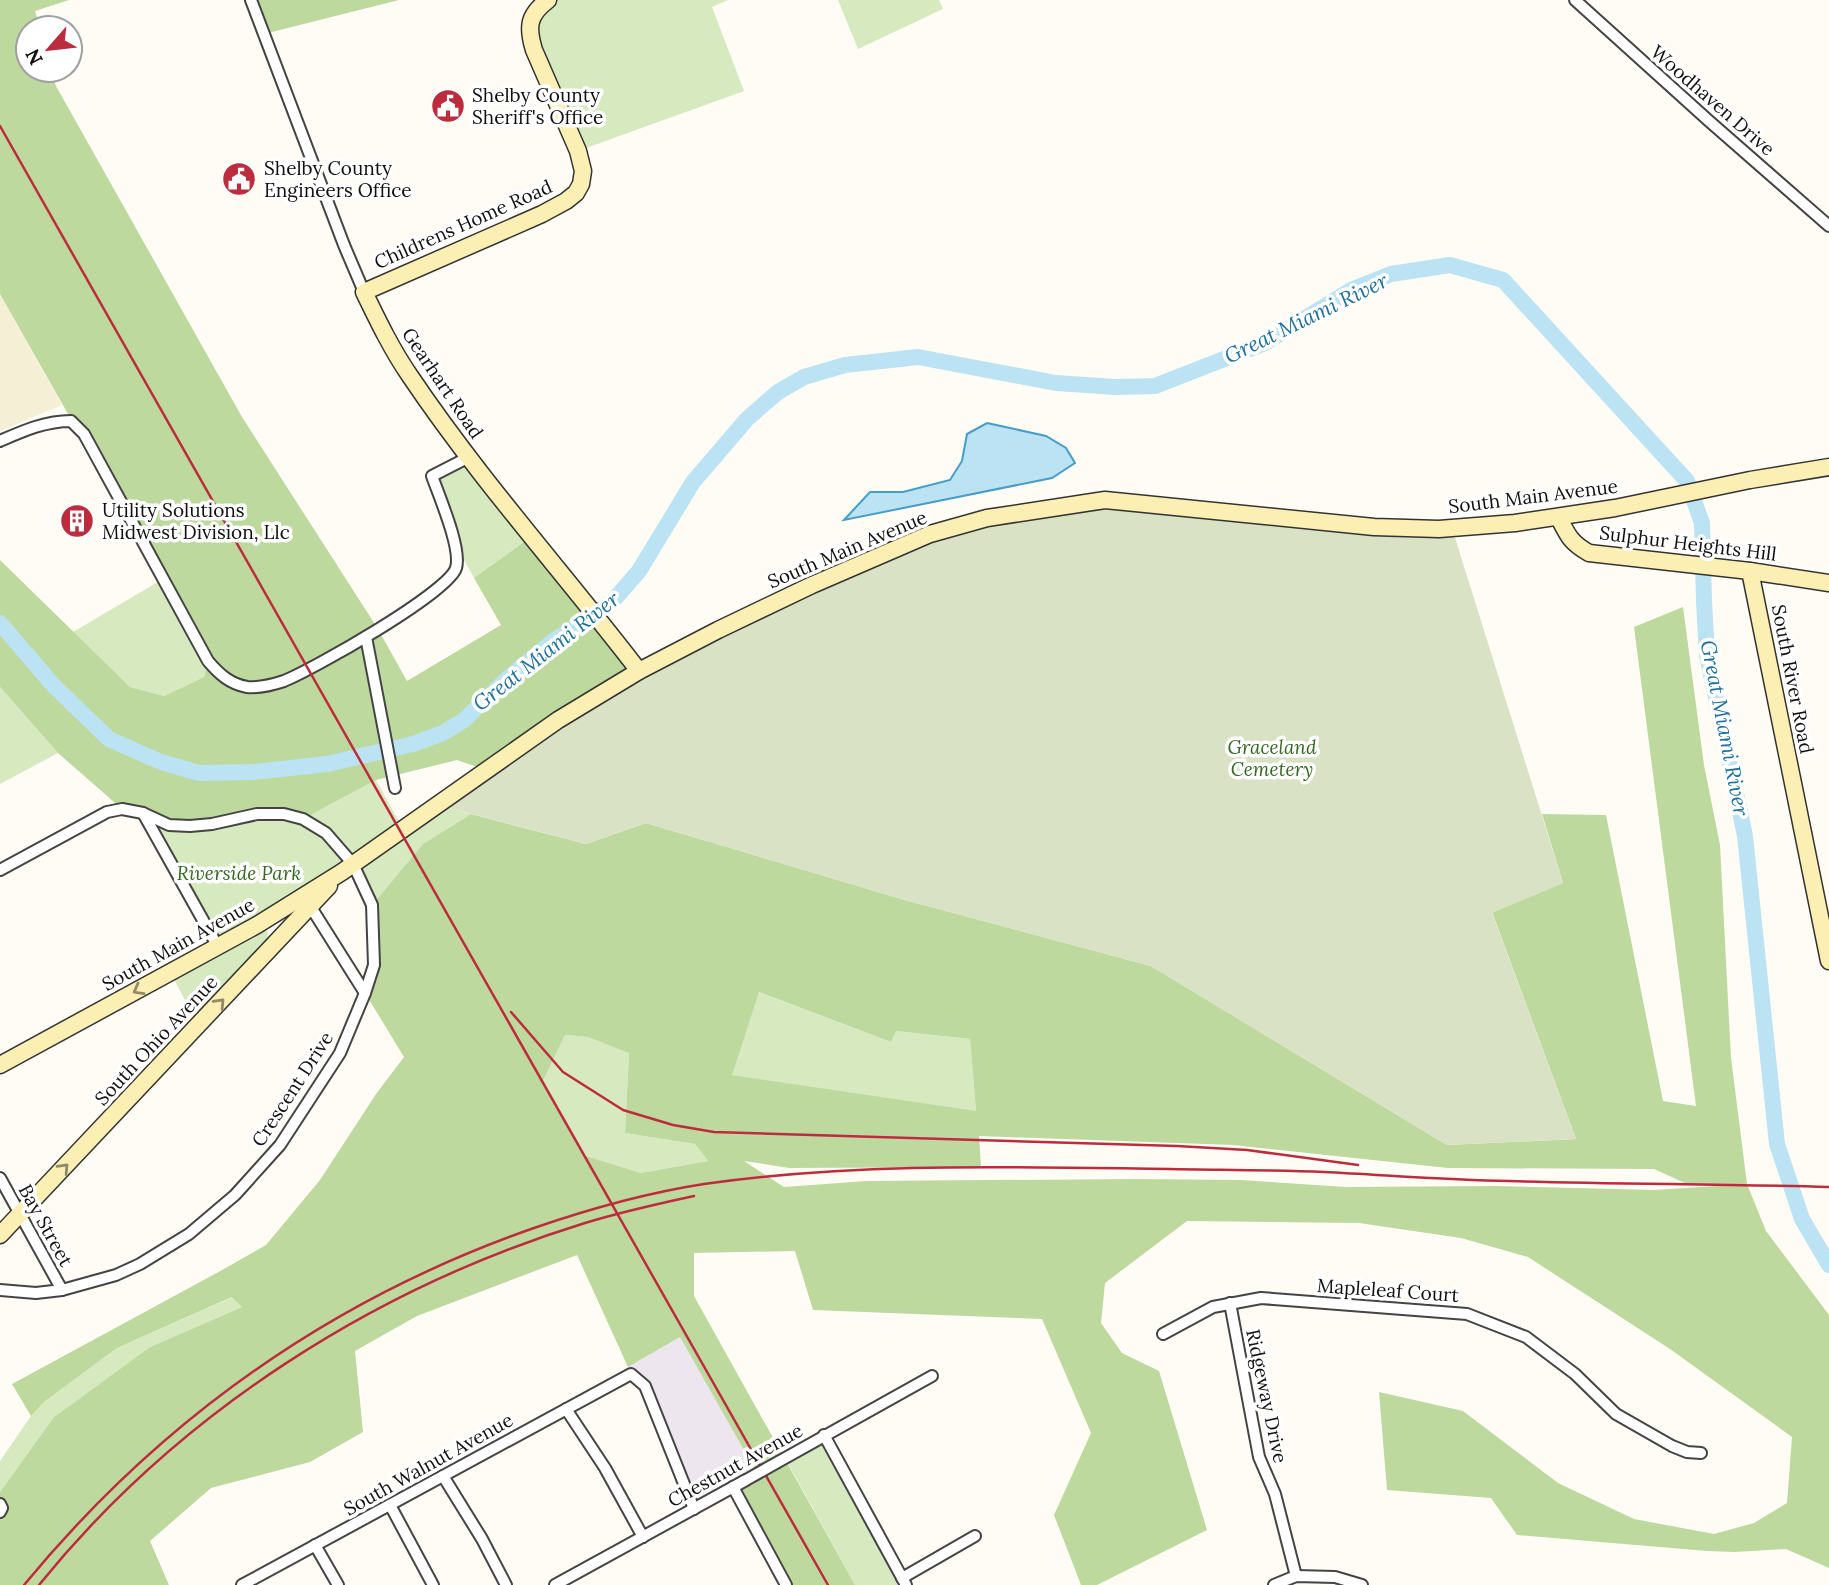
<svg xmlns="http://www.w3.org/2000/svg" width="1829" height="1585" font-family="Lora,serif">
  <rect width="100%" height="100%" fill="#fffcf5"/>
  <!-- industrial -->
  <path fill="#ede6ee" d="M680,1337L758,1473L694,1509L645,1386L631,1374L628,1367Z"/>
  <!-- farmland -->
  <path fill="#f5f0d5" d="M0,294L62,405L0,431Z"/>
  <!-- green -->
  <g fill="#d7e9bf">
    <path d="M548,0H728L712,7L744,91L578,151L534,50V13Z"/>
    <path d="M838,0H939L943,9L858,49Z"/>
    <path d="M469,457L531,537L474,578L463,558L459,541L437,484L439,469Z"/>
    <path d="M163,579L208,661L204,677L164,696L130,687L73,632Z"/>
    <path d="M0,687L58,753L0,784Z"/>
    <path d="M376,780L403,829L437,805L471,814L423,844L372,905L354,864L266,928L268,934L266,944L199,1026L170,972L217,947L143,813L257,814L303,819Z"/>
    <path d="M758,992L891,1042L895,1031L970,1039L976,1112L731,1075Z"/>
    <path d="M565,1035L588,1037L629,1052L625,1133L695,1144L708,1161L641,1173L583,1155L542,1083Z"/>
    <path d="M233,1297L242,1307L150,1347L54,1417L0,1492V1461L31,1416L44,1402L117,1348Z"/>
    <path d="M824,1435L906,1585H855L785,1458Z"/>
  </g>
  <!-- forest -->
  <g fill="#bdd99e" fill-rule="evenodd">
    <path d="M0,0H69L35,11L40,28H28V70H51L56,86L242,417L378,629L407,681L501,625L474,578L531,537L639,671L486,770L457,760L376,780L303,819L284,814L190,826L122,809L58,753L0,687V560L130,687L164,696L204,677L208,661L0,294Z"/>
    <path d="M251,0H399L264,34Z"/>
    <path d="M1683,607L1704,765L1720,845L1731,1058L1747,1184L1766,1231L1829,1315V1568L1786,1549L1735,1552L1707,1551L1517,1535L1491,1498L1387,1490L1379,1392L1463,1411L1558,1483L1634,1519L1714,1534L1754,1523L1787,1503L1792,1437L1670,1349L1528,1257L1461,1238L1359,1223L1187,1221L1105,1283L1101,1323L1122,1353L1159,1371L1207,1530L1097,1585H1081L1054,1515L1091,1433L1042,1319L813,1310L795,1251L694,1253V1296L855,1585H786L733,1487L757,1473L680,1337L628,1367L577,1255L417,1316L355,1351L363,1432L310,1462L211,1488L150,1541L169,1585H0V1492L54,1417L150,1347L242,1307L232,1297L117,1348L44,1402L31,1416L12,1384L224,1269L266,1245L320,1180L376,1094L404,1057L365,993L374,965L372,905L423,844L471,814L586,844L646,823L905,900L1151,966L1447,1145L1576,1139L1492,912L1563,883L1542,814L1606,815L1663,1101L1696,1106L1634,627ZM759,992L891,1042L896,1031L970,1039L976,1111L732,1075ZM565,1035L588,1037L629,1053L625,1133L695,1144L708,1161L641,1173L583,1155L542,1083ZM979,1136L1233,1145L1448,1168L1654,1169L1687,1184L1733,1185L1654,1190L1496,1186L1346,1187L1241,1180L1135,1179L867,1181L784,1187L744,1161L789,1168L981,1167Z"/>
  </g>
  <!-- cemetery -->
  <path fill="#dae2c5" d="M1105,500L1452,528L1563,883L1492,913L1576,1139L1447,1145L1151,966L905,900L646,823L586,844L437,805L639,671L930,534Z"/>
  <!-- water -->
  <path fill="#bbe3f4" stroke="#459dc9" stroke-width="2" d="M987,423L1046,436L1066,448L1075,463L1052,478L844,520L870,492H903L950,480L962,461L967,434Z"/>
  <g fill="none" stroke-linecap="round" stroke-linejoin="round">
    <!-- river -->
    <path stroke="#bbe3f4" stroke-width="16" d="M0,623L53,685L109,739L161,762L199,773L254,772L327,764L413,744L443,733L464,720L508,678L552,642L612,602L639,571L693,482L747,419L778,392L804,377L845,365L918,357L1056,383L1116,387L1155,386L1265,343L1351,290L1391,274L1450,265L1503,280L1687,481L1702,523L1704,601L1707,655L1745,836L1777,1144L1802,1219L1829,1265"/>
    <!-- street casing -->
    <g stroke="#444" stroke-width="14">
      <g id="street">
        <path d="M251,0L344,245L364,292"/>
        <path d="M1575,0L1709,121L1829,226"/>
        <path d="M0,441C23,431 45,421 71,421L84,434L208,661C219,674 230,684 247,687C259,688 272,685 284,681C312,670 448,593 456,568C462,549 439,496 432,476L469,457"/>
        <path d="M366,637L395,788"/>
        <path d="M143,813L218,947"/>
        <path d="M0,870L107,812L122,809L143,813L169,825L190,826L212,824L257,814H284L303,819L326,833L353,864L372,905L374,965L365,993L340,1053L280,1145L235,1195L189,1234L140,1264L116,1275L62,1290L36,1293L0,1290"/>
        <path d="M307,901L365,993"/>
        <path d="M0,1178L62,1290"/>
        <path d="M1230,1303L1259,1457L1275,1494L1296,1576"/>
        <path d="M1163,1334L1213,1307L1261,1298L1467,1314L1526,1337L1575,1374L1616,1414L1672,1446L1687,1452L1701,1453"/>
        <path d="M566,1409L605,1468L643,1537"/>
        <path d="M824,1435L906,1585"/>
        <path d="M778,1462L932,1376"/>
        <path d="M443,1476L482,1539L506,1585"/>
        <path d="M733,1487L786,1585"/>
        <path d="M0,1504L2,1508L0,1512"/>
        <path d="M390,1505L433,1585"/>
        <path d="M315,1545L338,1585"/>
        <path d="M902,1578L975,1536"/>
        <path d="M242,1585L631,1374L645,1386L694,1509"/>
        <path d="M555,1585L746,1480"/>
        <path d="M1274,1585L1296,1576L1335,1577L1362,1585"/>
      </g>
    </g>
    <!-- secondary casing -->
    <g stroke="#333" stroke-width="19">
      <g id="secondary">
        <path d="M548,0C528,15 527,27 534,50L578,151L583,171L581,184L576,193L566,201L542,214L364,292C378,321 392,350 410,376C480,480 563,572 639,671"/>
        <path d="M1559,518C1568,536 1571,543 1589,553L1750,571L1829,583"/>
        <path d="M1750,571L1829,961"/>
        <path d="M0,1065L257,925L342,872L558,720L639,671L718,630L812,585L930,534L987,518L1105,500L1374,527L1439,529L1515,523L1615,508L1750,480L1829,467"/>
        <path d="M0,1235L329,886"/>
      </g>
    </g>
    <!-- street -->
    <use href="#street" stroke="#fff" stroke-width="10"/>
    <!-- secondary -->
    <use href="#secondary" stroke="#fcefb3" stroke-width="16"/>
    <!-- rail -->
    <g stroke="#bd2c3d" stroke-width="2.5">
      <path d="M0,126L828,1585"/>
      <path d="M511,1012L563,1072L623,1110L673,1125L714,1132L1177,1146L1247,1150L1358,1165"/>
      <path d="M24,1585C161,1419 331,1299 534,1228C589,1209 646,1193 704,1184C858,1162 1013,1167 1169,1169C1221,1170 1273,1170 1324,1172C1386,1175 1447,1180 1509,1181C1615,1184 1722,1184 1829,1187"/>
      <path d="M39,1585C178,1413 374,1288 585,1223C621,1212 657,1204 694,1196"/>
    </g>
    <!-- street-bridge casing -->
    <g stroke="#444" stroke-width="14" stroke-linecap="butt">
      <path id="street-bridge" d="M746,1480L778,1462"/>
    </g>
    <!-- street-bridge -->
    <use href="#street-bridge" stroke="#fff" stroke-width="10"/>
  </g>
  <!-- one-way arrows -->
  <defs><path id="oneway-chevron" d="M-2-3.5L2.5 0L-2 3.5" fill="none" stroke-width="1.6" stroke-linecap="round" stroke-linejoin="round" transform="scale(1.75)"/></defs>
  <g stroke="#928b6a">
    <use href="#oneway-chevron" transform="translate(138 990) rotate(151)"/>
    <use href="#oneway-chevron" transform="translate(220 1003) rotate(-47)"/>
    <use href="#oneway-chevron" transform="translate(64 1168) rotate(-47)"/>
  </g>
  <!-- icons -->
  <defs>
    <g id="civic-disc" transform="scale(1.75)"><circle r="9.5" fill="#bd2c3d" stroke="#fff"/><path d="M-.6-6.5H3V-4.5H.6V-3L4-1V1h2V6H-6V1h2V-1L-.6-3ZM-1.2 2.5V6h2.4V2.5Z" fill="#fff"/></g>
    <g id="building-disc" transform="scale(1.75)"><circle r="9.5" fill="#bd2c3d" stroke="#fff"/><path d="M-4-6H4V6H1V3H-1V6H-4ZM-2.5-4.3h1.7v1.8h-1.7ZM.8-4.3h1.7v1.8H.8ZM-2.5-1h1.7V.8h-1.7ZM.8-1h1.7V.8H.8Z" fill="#fff"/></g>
  </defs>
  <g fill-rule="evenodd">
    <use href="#civic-disc" x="448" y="106"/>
    <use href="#civic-disc" x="239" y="179"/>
    <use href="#building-disc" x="77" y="521"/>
  </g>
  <g text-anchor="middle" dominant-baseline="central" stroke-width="7" stroke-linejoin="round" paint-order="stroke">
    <!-- poi labels -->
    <g font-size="19" fill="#111" stroke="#fff" text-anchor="start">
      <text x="472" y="95">Shelby County<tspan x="472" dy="22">Sheriff's Office</tspan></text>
      <text x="264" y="168">Shelby County<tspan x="264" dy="22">Engineers Office</tspan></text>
      <text x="102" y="510">Utility Solutions<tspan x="102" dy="22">Midwest Division, Llc</tspan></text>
    </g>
    <!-- street labels -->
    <g font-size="19" fill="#111" stroke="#fff">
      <text transform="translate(1713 100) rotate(41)">Woodhaven Drive</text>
      <text transform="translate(463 224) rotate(-24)">Childrens Home Road</text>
      <text transform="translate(443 383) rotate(56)">Gearhart Road</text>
      <text transform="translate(1533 496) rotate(-7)">South Main Avenue</text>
      <text transform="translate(1688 543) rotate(7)">Sulphur Heights Hill</text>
      <text transform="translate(847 549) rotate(-23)">South Main Avenue</text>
      <text transform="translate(1793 679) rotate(79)">South River Road</text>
      <text transform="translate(178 944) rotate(-29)">South Main Avenue</text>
      <text transform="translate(156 1040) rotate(-47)">South Ohio Avenue</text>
      <text transform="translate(292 1089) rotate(-57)">Crescent Drive</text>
      <text transform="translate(46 1225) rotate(61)">Bay Street</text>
      <text transform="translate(1388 1290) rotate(4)">Mapleleaf Court</text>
      <text transform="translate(1267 1396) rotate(78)">Ridgeway Drive</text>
      <text transform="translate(428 1464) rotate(-29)">South Walnut Avenue</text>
      <text transform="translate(735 1465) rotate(-29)">Chestnut Avenue</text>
    </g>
    <!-- park labels -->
    <g font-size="19" font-style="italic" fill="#356822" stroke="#fff">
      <text x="1272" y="747">Graceland<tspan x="1272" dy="22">Cemetery</tspan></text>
      <text x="239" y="873">Riverside Park</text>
    </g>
    <!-- water labels -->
    <g font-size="21" font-style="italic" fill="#1d70a0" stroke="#fff">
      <text transform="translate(1306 318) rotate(-26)">Great Miami River</text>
      <text transform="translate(546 651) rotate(-38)">Great Miami River</text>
      <text transform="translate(1725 728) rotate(79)">Great Miami River</text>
    </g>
  </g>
  <!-- north arrow -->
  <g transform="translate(49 49) rotate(242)"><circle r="33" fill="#ffffff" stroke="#a0a0a0" stroke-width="2"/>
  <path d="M0-5L12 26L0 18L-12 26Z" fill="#bd2c3d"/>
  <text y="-10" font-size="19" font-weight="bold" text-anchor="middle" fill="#111111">N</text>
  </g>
</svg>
